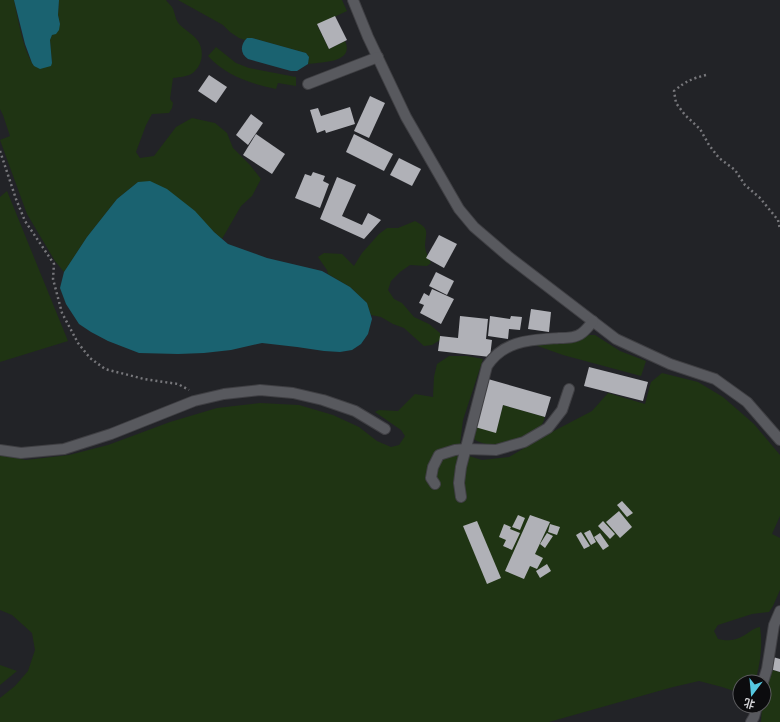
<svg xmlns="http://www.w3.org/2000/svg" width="780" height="722" font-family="'Roboto Serif','Noto Sans SC',serif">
  <rect width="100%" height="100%" fill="#222327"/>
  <!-- green -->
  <g fill="#1f3413">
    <path d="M0,0H14C18,19 23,50 34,66L52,63L50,40L52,35L60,24L58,15L59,0H166C167,2 170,4 172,7C175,12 175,19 179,24C185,30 193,34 198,41C204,50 203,64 194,72C188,77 180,77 173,78L170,99L173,103L172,108L169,113L152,114L146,125L136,152L140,158L154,156L176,127L192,118L215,123L227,133L233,148L250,165L261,179L252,196L241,206L222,239L214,232L138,182L117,199L87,237L64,272L55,261L27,214L0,140L10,136L3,115L0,109Z"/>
    <path d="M178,0H342L347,11L317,25L329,49L345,41C355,63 321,62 308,64L309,57L306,53L252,38H247L245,40L239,38L230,32L223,25Z"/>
    <path d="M216,47L236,63L249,68L296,77V86L278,83L276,89C251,84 225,75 208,56Z"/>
    <path d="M7,191L68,341L0,362V197Z"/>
    <path d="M415,221C430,229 426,231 425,245C425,251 428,257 431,263L427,266L410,265L400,272L391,281L388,290L394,299L402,303L414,317L429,324L440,333V340L432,345L424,346L404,328L393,324L381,317L371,315L367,303L350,287L328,274L327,270L318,257L324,253L342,254L354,266L362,253L379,234L387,228H398Z"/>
    <path d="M589,335H595L620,351L646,361L641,376L563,355L535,345L577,341Z"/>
    <path d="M449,356H467L483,359L463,420L460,444L469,456L482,460L509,457L550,433L592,411L608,393L645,404L651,382L662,373L698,382L723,397L754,424L780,455V516L772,534L780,538V590L773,606L769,612L752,614L718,625L714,631L718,639C728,641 734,641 743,636C749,633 753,628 760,627C763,645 760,665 755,682H740V693L722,687L699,681L673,687L549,722H0V698L15,686L28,671L35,650L32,633L12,615L0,610V455L26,460L69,455L108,445L170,422L217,408L260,403L299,405L333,415L359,427L377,441L391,447L399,445L405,436L401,430L375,412L379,410L398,411L415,394L433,397L434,377L437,364Z"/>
    <path d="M503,405L545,417C544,421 542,425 539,428C532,435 505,444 495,444C488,445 479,443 474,439L475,427L496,432Z"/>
    <path d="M0,665L17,671L0,685Z"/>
    <path d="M772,670L780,672V722H761L762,706H764C764,693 767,683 772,670Z"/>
  </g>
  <!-- water -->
  <g fill="#1a6270">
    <path d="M14,0H59L58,15L60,24L59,30L56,34L52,35L50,40L52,63L51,66L40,69L34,66L32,63L25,44Z"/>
    <path d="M247,38H252L306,53L309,57L308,64L297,71H291L248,59C240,54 240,45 247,38Z"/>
    <path d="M150,181L167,189L195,211L214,232L228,244L267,258L322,271L350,287L367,303L372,319L368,334L361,344L352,350L340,352L324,351L297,347L262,343L231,350L204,353L178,354L139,353L108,341L91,332L79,324L66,304L60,288L64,272L87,237L117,199L138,182Z"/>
  </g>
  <!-- building -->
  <g fill="#b0b1b7">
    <path d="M335,16L347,40L329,49L317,24Z"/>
    <path d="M209,75L227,87L216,103L198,91Z"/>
    <path d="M370,96L385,103L369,138L354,131Z"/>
    <path d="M350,107L355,124L326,133L325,130L317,133L310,110L318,108L321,116Z"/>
    <path d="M251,114L263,123L248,145L236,135Z"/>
    <path d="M256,134L285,154L272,174L243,155Z"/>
    <path d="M354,134L393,154L384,171L346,152Z"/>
    <path d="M399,158L421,169L412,186L390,175Z"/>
    <path d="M313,172L325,176L323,181L329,184L320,208L295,198L305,174L311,176Z"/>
    <path d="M337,177L356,185L342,216L362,225L368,213L381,220L364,239L320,219Z"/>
    <path d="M439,235L457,244L444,268L426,258Z"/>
    <path d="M436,272L454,281L447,295L429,286Z"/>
    <path d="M432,289L454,299L441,324L420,313L424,305L419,303L424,293L429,296Z"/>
    <path d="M531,309L551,312L549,332L528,329Z"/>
    <path d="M460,316L488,319L486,339L492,340L490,357L438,351L440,336L458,338Z"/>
    <path d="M490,316L510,319L511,316L522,317L520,330L509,329L508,339L488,336Z"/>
    <path d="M589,367L648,382L643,401L584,386Z"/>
    <path d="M488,379L551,397L545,417L503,405L496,433L475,427Z"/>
    <path d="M622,501L633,513L627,517L617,505Z"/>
    <path d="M619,511L632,527L620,538L606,522Z"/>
    <path d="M518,515L525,518L520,530L512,527Z"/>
    <path d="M530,515L550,522L535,554L543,558L537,569L530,566L524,579L505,571Z"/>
    <path d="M477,521L501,578L487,584L463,526Z"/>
    <path d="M603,521L615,534L610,539L598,526Z"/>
    <path d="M504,524L511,527L510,529L520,533L512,550L503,546L506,540L499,537Z"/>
    <path d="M550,524L560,527L557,535L548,532Z"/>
    <path d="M590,530L596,542L591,545L584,533Z"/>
    <path d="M581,532L590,546L584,549L576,535Z"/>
    <path d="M547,533L553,536L545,548L540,544Z"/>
    <path d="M600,533L609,546L603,550L594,537Z"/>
    <path d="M547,564L551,571L540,578L536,571Z"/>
    <path d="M773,657L780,659V672L770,669Z"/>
  </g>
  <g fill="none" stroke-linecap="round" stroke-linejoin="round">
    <!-- minor casing -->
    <g stroke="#3f3f43" stroke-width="12">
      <g id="minor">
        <path d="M353,0L368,37L406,117L459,209L474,227L509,257L616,339L670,364L715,379L747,402L780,440"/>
        <path d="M308,84L378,57"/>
        <path d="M0,450L21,453L64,449L111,434L194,401L224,394L260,390L293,393L323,400L355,411L385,429"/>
        <path d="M435,484L431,478L433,467L439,455L455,450L466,449L496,450L524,442L548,428L562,410L569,389"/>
        <path d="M461,497L459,483L461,467L487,366C504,340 530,340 559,338C567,338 576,338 582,333C586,330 590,325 593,321"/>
        <path d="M763,682L767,669L774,625L780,611"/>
        <path d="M751,722L754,717L757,706"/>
      </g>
    </g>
    <!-- path -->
    <g stroke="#77777b" stroke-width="2.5" stroke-dasharray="2 3" stroke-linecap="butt">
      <path d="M706,75C691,79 686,81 674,91L676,103L685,115L700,129L709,145L719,158L735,170L745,185L760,198L778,220L780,229"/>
      <path d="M0,151L16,199L25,221L54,264L53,279L62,313L78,343L90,358L105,369L144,379L178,384L189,390"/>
    </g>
    <!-- minor -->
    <use href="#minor" stroke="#58595e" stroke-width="10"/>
  </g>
  <!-- north arrow -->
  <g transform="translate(752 694) rotate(196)"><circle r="19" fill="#0c0c0e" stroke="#5b5b5e"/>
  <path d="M0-3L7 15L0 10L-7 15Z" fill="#56c9e1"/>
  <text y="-6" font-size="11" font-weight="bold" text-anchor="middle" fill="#d2d2d5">北</text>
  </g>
</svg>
